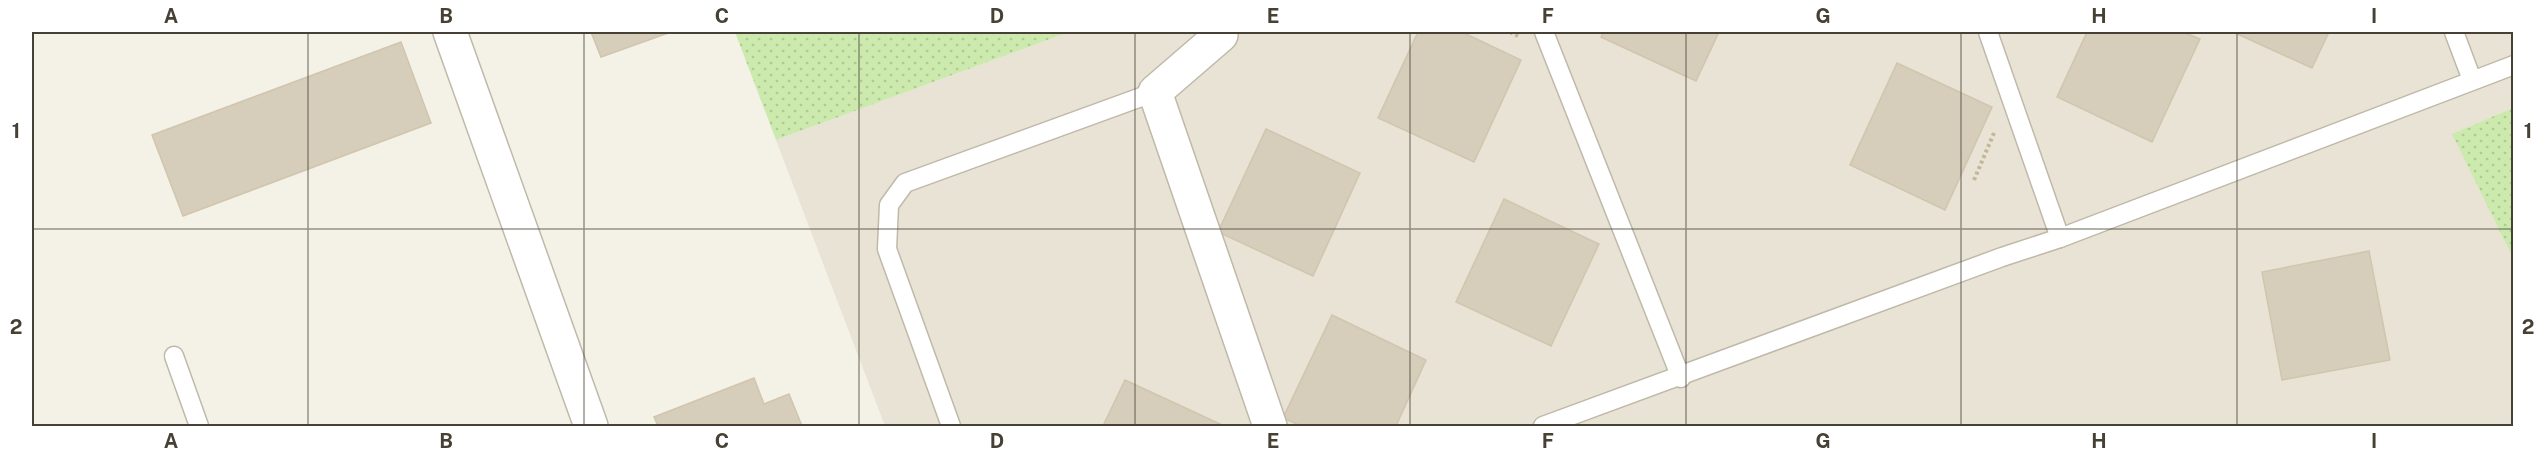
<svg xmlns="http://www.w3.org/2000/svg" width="2545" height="458" font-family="'Public Sans',sans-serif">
  <defs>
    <pattern id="grass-dots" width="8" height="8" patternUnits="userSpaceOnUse" patternTransform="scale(1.5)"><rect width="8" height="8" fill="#cceaad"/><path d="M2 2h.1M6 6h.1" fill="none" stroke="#b1ca95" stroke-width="1.8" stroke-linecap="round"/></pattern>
  </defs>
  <rect width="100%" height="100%" fill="#f4f1e7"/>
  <!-- residential -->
  <path fill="#e8e3d4" d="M1069,32H2513V108L2453,134L2513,258V426H885L776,140Z"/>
  <!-- grass -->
  <g fill="url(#grass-dots)">
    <path d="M735,32H1069L776,140Z"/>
    <path d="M2513,108V258L2452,134Z"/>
  </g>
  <!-- building -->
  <g fill="#d6cdbb" stroke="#d1c5ae" stroke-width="1.5">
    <path d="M591,32H671L601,57Z"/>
    <path d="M1418,32H1462L1521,60L1474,162L1378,118Z"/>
    <path d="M1603,32H1719L1696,81L1601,37Z"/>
    <path d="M2087,32H2183L2200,39L2152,142L2057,97Z"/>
    <path d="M2233,32H2329L2312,68Z"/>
    <path d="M401,42L431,123L183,216L152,135Z"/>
    <path d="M1897,63L1992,107L1945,210L1850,165Z"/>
    <path d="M1266,129L1360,173L1313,276L1218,232Z"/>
    <path d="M1504,199L1599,244L1551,346L1456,302Z"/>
    <path d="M2369,251L2390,360L2282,380L2262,272Z"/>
    <path d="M1332,315L1426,360L1396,426H1301L1283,418Z"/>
    <path d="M754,378L764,404L789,394L802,426H658L654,417Z"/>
    <path d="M1125,380L1220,424L1218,426H1103Z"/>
  </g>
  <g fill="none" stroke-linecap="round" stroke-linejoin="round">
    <!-- lane casing -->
    <g stroke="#c0b9a9" stroke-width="21">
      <g id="lane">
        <path d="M1544,32L1681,378"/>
        <path d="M1988,32L2060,238"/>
        <path d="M2454,32L2472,80"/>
        <path d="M174,356L199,426"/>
        <path d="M951,426L887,249L889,205L905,183L1155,92"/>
        <path d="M1543,426L2002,257L2060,238L2514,65"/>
      </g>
    </g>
    <!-- street casing -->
    <g stroke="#c0b9a9" stroke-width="36">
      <g id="street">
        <path d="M450,32L591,426"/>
        <path d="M1220,32L1221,35L1155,92L1270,426"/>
      </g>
    </g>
    <!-- path -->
    <g stroke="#c3b699" stroke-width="4" stroke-dasharray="3 3" stroke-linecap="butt">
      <path d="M1510,32L1518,36"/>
      <path d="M1974,180L1994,133"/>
    </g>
    <!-- lane -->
    <use href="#lane" stroke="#fff" stroke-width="18"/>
    <!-- street -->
    <use href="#street" stroke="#fff" stroke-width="33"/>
  </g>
  <!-- grid -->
  <path fill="none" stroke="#474135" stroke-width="1.5" stroke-opacity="0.55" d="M308,32V426M584,32V426M859,32V426M1135,32V426M1410,32V426M1686,32V426M1961,32V426M2237,32V426M32,229H2514"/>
  <!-- border -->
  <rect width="2545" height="458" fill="none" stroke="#ffffff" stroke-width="66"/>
  <rect x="33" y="33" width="2479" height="392" fill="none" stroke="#474135" stroke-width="2"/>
  <g font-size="20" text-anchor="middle" font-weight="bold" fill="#474135">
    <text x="171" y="23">A</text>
    <text x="446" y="23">B</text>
    <text x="722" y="23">C</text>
    <text x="997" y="23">D</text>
    <text x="1273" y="23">E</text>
    <text x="1548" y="23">F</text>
    <text x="1823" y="23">G</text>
    <text x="2099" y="23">H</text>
    <text x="2374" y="23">I</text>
    <text x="16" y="138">1</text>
    <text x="2528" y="138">1</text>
    <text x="16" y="334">2</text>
    <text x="2528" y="334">2</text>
    <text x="171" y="448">A</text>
    <text x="446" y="448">B</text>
    <text x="722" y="448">C</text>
    <text x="997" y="448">D</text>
    <text x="1273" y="448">E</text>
    <text x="1548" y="448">F</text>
    <text x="1823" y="448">G</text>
    <text x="2099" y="448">H</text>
    <text x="2374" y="448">I</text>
  </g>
</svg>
